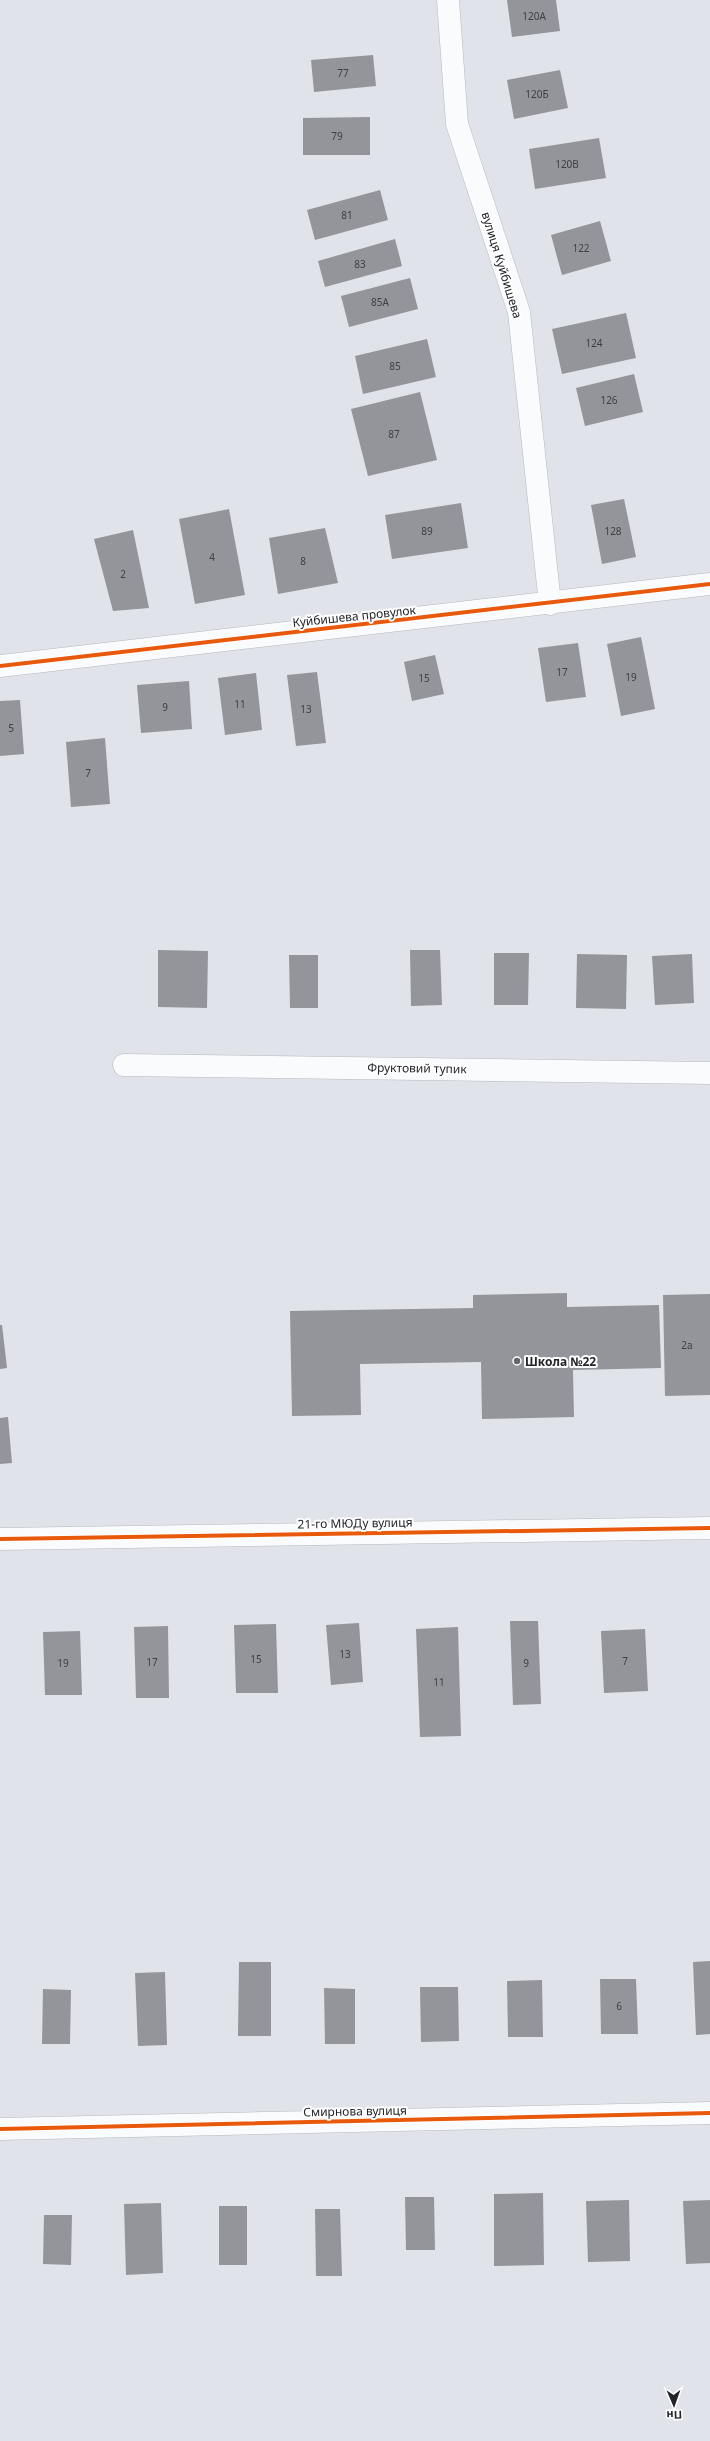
<svg xmlns="http://www.w3.org/2000/svg" width="710" height="2441" font-family="'Noto Sans',sans-serif">
  <rect width="100%" height="100%" fill="#e1e3ea"/>
  <!-- building -->
  <g fill="#93959a">
    <path d="M507,0H556L560,31L512,37Z"/>
    <path d="M373,55L376,86L314,92L311,60Z"/>
    <path d="M560,70L568,108L514,119L507,80Z"/>
    <path d="M370,117V155H303V118Z"/>
    <path d="M599,138L606,178L535,189L529,149Z"/>
    <path d="M380,190L388,220L315,240L307,210Z"/>
    <path d="M600,221L611,261L562,275L551,235Z"/>
    <path d="M395,239L402,266L325,287L318,261Z"/>
    <path d="M410,278L418,309L349,327L341,296Z"/>
    <path d="M626,313L636,358L562,374L552,329Z"/>
    <path d="M427,339L436,377L363,394L355,356Z"/>
    <path d="M634,374L643,412L585,426L576,388Z"/>
    <path d="M420,392L437,460L368,476L351,409Z"/>
    <path d="M624,499L636,557L602,564L591,505Z"/>
    <path d="M461,503L468,548L392,559L385,515Z"/>
    <path d="M229,509L245,595L195,604L179,519Z"/>
    <path d="M325,528L338,583L278,594L269,538Z"/>
    <path d="M133,530L149,608L113,611L94,539Z"/>
    <path d="M641,637L655,709L621,716L607,644Z"/>
    <path d="M578,643L586,697L546,702L538,648Z"/>
    <path d="M435,655L444,694L412,701L404,662Z"/>
    <path d="M317,672L326,743L296,746L287,675Z"/>
    <path d="M256,673L262,730L225,735L218,678Z"/>
    <path d="M189,681L192,729L141,733L137,685Z"/>
    <path d="M20,700L24,754L0,756V701Z"/>
    <path d="M105,738L110,804L71,807L66,742Z"/>
    <path d="M158,950L208,951L207,1008L158,1007Z"/>
    <path d="M410,950H440L442,1005L411,1006Z"/>
    <path d="M494,953H529L528,1005H494Z"/>
    <path d="M577,954L627,955L626,1009L576,1008Z"/>
    <path d="M692,954L694,1003L655,1005L652,956Z"/>
    <path d="M289,955H318V1008H290Z"/>
    <path d="M567,1293V1307L659,1305L661,1368L573,1370L574,1417L482,1419L481,1362L360,1364L361,1415L292,1416L290,1311L473,1308V1295Z"/>
    <path d="M710,1294V1395L665,1396L663,1295Z"/>
    <path d="M0,1325H2L7,1368L0,1369Z"/>
    <path d="M8,1417L12,1463L0,1464V1418Z"/>
    <path d="M510,1621H538L541,1704L513,1705Z"/>
    <path d="M359,1623L363,1682L331,1685L326,1625Z"/>
    <path d="M276,1624L278,1693H236L234,1625Z"/>
    <path d="M168,1626L169,1698H136L134,1627Z"/>
    <path d="M458,1627L461,1736L420,1737L416,1629Z"/>
    <path d="M645,1629L648,1691L604,1693L601,1631Z"/>
    <path d="M80,1631L82,1695H45L43,1632Z"/>
    <path d="M710,1961V2034L696,2035L693,1962Z"/>
    <path d="M239,1962H271V2036H238Z"/>
    <path d="M165,1972L167,2045L138,2046L135,1973Z"/>
    <path d="M600,1979H636L638,2034H601Z"/>
    <path d="M542,1980L543,2037H508L507,1981Z"/>
    <path d="M420,1987H458L459,2041L421,2042Z"/>
    <path d="M324,1988L355,1989V2044H325Z"/>
    <path d="M43,1989L71,1990L70,2044H42Z"/>
    <path d="M543,2193L544,2265L494,2266V2194Z"/>
    <path d="M405,2197H434L435,2250H406Z"/>
    <path d="M629,2200L630,2261L588,2262L586,2201Z"/>
    <path d="M710,2200V2263L686,2264L683,2201Z"/>
    <path d="M161,2203L163,2273L126,2275L124,2204Z"/>
    <rect x="219" y="2206" width="28" height="59"/>
    <path d="M315,2209H340L342,2276H316Z"/>
    <path d="M44,2215H72L71,2265L43,2264Z"/>
  </g>
  <g fill="none" stroke-linecap="round" stroke-linejoin="round">
    <!-- minor casing -->
    <g stroke="#b6b8bd" stroke-width="23">
      <g id="minor">
        <path d="M448,0L457,124L519,312L550,604"/>
        <path d="M0,666L710,584"/>
        <path d="M124,1065L710,1073"/>
        <path d="M0,2129L710,2113"/>
      </g>
    </g>
    <!-- tertiary casing -->
    <g stroke="#b6b8bd" stroke-width="23">
      <path id="tertiary" d="M0,1539L710,1528"/>
    </g>
    <!-- minor -->
    <use href="#minor" stroke="#fafbfc" stroke-width="22"/>
    <!-- tertiary -->
    <use href="#tertiary" stroke="#fafbfc" stroke-width="22"/>
    <!-- cycleway casing -->
    <g stroke="#fff" stroke-width="6">
      <g id="cycleway">
        <path d="M0,666L710,584"/>
        <path d="M0,1539L710,1528"/>
        <path d="M0,2129L710,2113"/>
      </g>
    </g>
    <!-- cycleway -->
    <use href="#cycleway" stroke="#e8590c" stroke-width="4"/>
  </g>
  <!-- markers -->
  <circle fill="#65676c" stroke="#fff" stroke-width="1.5" cx="517" cy="1361" r="4"/>
  <g text-anchor="middle" dominant-baseline="central" stroke-width="4" stroke-linejoin="round" paint-order="stroke">
    <!-- number labels -->
    <g font-size="10" fill="#3e4044">
      <text x="534" y="16">120А</text>
      <text x="343" y="73">77</text>
      <text x="537" y="94">120Б</text>
      <text x="337" y="136">79</text>
      <text x="567" y="164">120В</text>
      <text x="347" y="215">81</text>
      <text x="581" y="248">122</text>
      <text x="360" y="264">83</text>
      <text x="380" y="302">85А</text>
      <text x="594" y="343">124</text>
      <text x="395" y="366">85</text>
      <text x="609" y="400">126</text>
      <text x="394" y="434">87</text>
      <text x="427" y="531">89</text>
      <text x="613" y="531">128</text>
      <text x="212" y="557">4</text>
      <text x="303" y="561">8</text>
      <text x="123" y="574">2</text>
      <text x="562" y="672">17</text>
      <text x="631" y="677">19</text>
      <text x="424" y="678">15</text>
      <text x="240" y="704">11</text>
      <text x="165" y="707">9</text>
      <text x="306" y="709">13</text>
      <text x="11" y="728">5</text>
      <text x="88" y="773">7</text>
      <text x="687" y="1345">2а</text>
      <text x="345" y="1654">13</text>
      <text x="256" y="1659">15</text>
      <text x="625" y="1661">7</text>
      <text x="152" y="1662">17</text>
      <text x="63" y="1663">19</text>
      <text x="526" y="1663">9</text>
      <text x="439" y="1682">11</text>
      <text x="619" y="2006">6</text>
    </g>
    <!-- street labels -->
    <g font-size="12" fill="#222428" stroke="#fff">
      <text transform="translate(502 265) rotate(73)">вулиця Куйбишева</text>
      <text transform="translate(354 616) rotate(-6)">Куйбишева провулок</text>
      <text transform="translate(417 1068) rotate(1)">Фруктовий тупик</text>
      <text transform="translate(355 1523) rotate(-1)">21-го МЮДу вулиця</text>
      <text transform="translate(355 2111) rotate(-1)">Смирнова вулиця</text>
    </g>
    <!-- poi labels -->
    <g font-size="12" font-weight="bold" fill="#222428" stroke="#fff" text-anchor="start">
      <text x="525" y="1361">Школа №22</text>
    </g>
  </g>
  <!-- north arrow -->
  <g transform="translate(674 2405) rotate(178)" stroke="#ffffff" stroke-width="3" paint-order="stroke">
  <path d="M0-3L7 15L0 10L-7 15Z" fill="#222428"/>
  <text y="-6" font-size="11" font-weight="bold" text-anchor="middle" fill="#222428">Пн</text>
  </g>
</svg>
